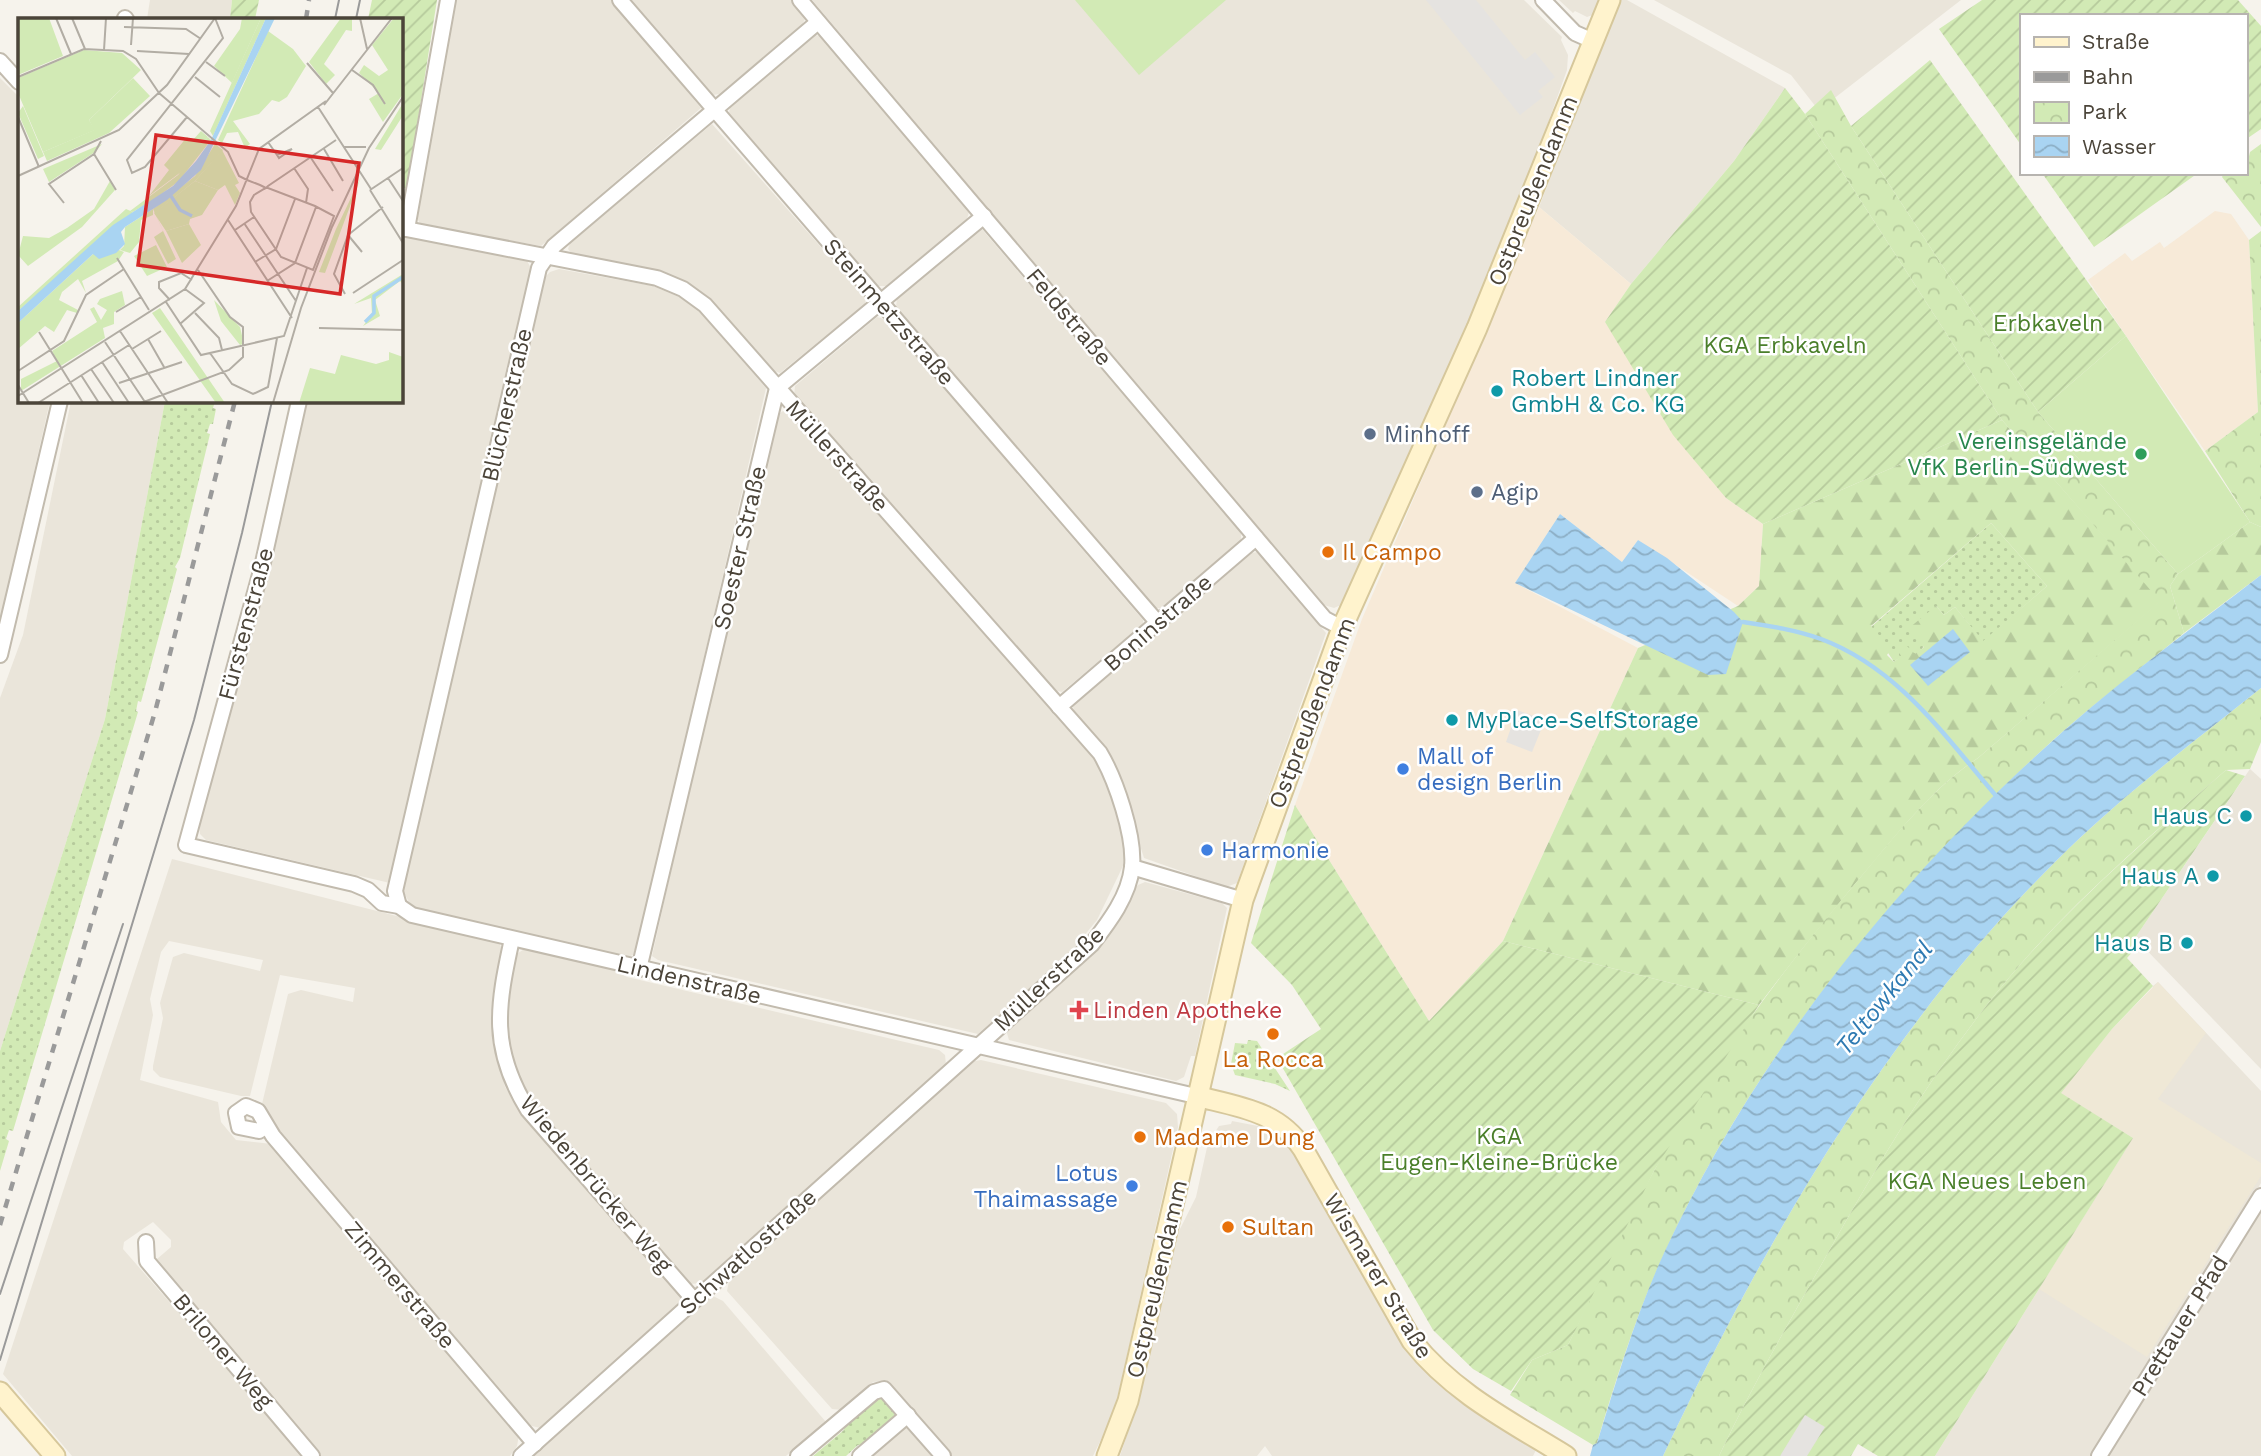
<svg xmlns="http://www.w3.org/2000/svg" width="2261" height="1456" font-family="'Work Sans',sans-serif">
  <defs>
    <pattern id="grass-dots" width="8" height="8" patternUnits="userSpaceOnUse" patternTransform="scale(1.75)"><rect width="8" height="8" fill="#d2eab5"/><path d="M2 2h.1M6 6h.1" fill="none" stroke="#b6ca9c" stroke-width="1.8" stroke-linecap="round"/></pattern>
    <pattern id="forest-firs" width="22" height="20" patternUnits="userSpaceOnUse" patternTransform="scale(1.75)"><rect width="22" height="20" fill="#d2eab5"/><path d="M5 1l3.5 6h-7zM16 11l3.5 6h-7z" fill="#b6ca9c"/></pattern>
    <pattern id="park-crowns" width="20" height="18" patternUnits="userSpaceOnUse" patternTransform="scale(1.75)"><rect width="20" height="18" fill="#d2eab5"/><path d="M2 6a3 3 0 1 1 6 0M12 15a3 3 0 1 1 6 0" fill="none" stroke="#b6ca9c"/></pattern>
    <pattern id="garden-furrows" width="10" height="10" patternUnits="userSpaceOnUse" patternTransform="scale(1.75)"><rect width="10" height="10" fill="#d2eab5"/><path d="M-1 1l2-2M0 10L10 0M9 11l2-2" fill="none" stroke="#b6ca9c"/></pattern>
    <pattern id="water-waves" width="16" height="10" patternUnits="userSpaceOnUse" patternTransform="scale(1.75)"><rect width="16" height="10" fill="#a9d4f2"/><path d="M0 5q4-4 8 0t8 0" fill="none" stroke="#8caec5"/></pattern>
  </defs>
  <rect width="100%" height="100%" fill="#f6f3ec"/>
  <!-- residential -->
  <g fill="#eae5da">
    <path d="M150,0H232L230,19H147Z"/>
    <path d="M456,0H611L701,108L541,246L421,225L415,215Z"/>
    <path d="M628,0H791L805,19L802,25L719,94L713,95Z"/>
    <path d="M812,0H1524L1562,37L1561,40L1568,55L1567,70L1530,173L1523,202L1396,493L1368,544L1341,605L1334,608L1324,605Z"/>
    <path d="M1559,0H1602L1595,14L1587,17L1575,11L1573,13Z"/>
    <path d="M1619,0H1627L1785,88L1734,161L1631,284L1539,207Z"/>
    <path d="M1654,0H1961L1823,107H1816L1791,75Z"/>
    <path d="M815,35L821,36L969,212L967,219L886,286H878L729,113L730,107Z"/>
    <path d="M0,78L19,97V401H50L0,621Z"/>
    <path d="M712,124L866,298L865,304L780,373L774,371L714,303L690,284L661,271L572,254L568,249L570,243Z"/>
    <path d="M981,228L1241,532V540L1161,608H1156L896,307L897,299Z"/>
    <path d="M401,234L526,259L532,270L390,883L206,840L200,834L199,824L268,571L306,401H401Z"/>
    <path d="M559,269L653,286L679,297L698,310L766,388L640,936L633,955L626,958L419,910L409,902L403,891L544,278L550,272Z"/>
    <path d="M877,317L884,319L1143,620V624L1062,692L1053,690L794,396L795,386Z"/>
    <path d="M71,401H165L105,719L0,1051V698L23,635Z"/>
    <path d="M783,411L789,413L1091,755L1099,766L1116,810L1125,852L1123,866L1097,920L1069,954L978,1034L658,960L652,956L696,759L779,414Z"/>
    <path d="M1257,552L1326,633L1237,883L1226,887L1144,858L1113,760L1074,713L1073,706L1252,553Z"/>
    <path d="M2250,769L2261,779V1069L2135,938Z"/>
    <path d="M172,859L499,942L503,952L491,1016L505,1087L535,1131L682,1297L677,1308L540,1428L528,1425L270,1121L262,1104L288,994L301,990L353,1002L355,988L280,975L250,1096H241L160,1077L153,1070V1066L163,1018L160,1003L173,957L184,953L260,971L263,960L169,941L161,952L150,999L153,1015L140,1080L218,1102L221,1122L236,1140L272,1144L519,1435L517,1446L510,1456H320L157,1266V1259L171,1247V1240L153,1222L124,1242L123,1249L304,1456H72L3,1374Z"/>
    <path d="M1145,882L1222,903L1227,908L1195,1056H1191L1184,1077L1176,1081L1009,1040L1006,1030L1138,885Z"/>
    <path d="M526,948L609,968L627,977L939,1050L945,1055L946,1065L704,1283L689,1284L534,1109L511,1063L504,1012L515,955Z"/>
    <path d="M2158,982L2261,1091V1183L2091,1456H1935L2133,1138L2153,986Z"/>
    <path d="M981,1060L1166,1103L1177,1114L1178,1127L1121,1382L1112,1417L1093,1456H950L884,1381L873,1382L843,1410L832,1409L727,1291L729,1281L969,1062Z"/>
    <path d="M1232,1121L1263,1127L1283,1141L1294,1154L1406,1350L1437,1381L1470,1409L1536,1450L1533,1456H1272L1265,1446L1257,1456H1120L1137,1405L1177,1235L1196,1197L1210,1134L1213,1135L1219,1126L1231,1124Z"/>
    <path d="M2261,1207V1456H2106Z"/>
    <path d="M713,1296L723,1301L826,1422L786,1456H531Z"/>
    <path d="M903,1426L912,1429L934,1456H866Z"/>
  </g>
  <!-- commercial -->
  <g fill="#f7ead8">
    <path d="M1539,207L1631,284L1605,322L1726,498L1763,524L1759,586L1738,606L1638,540L1622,562L1560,514L1515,583L1638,648L1503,941L1429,1021L1295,805L1362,619Z"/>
    <path d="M2215,211L2231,214L2249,240L2258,412L2205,451L2088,280L2125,253L2132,261L2160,242L2164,248Z"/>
  </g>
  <!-- education -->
  <path fill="#efe8d6" d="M2158,982L2206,1033L2158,1099L2261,1163V1176L2147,1357L2039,1289L2133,1138L2060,1093L2112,1029Z"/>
  <!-- grass -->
  <g fill="url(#grass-dots)">
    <path d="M165,401H215L213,408L216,409L213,424H210L207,433L210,434L180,558L175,567L177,569L141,702L138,701L136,711L138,712L13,1131L9,1130L6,1139L9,1141L0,1171V1051L105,719Z"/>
    <path d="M1991,523L2047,586L1983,642L1955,607L1944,615L1936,606C1932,620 1930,648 1915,654C1906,658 1902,655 1894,662L1871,627Z"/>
    <path d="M1248,1040L1257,1041L1290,1091L1275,1084L1235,1075L1231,1064L1235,1043L1247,1044Z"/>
    <path d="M877,1397H881L896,1416L866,1445H858L846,1456H813L844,1430L845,1421Z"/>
  </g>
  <!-- forest -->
  <g fill="url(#forest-firs)" fill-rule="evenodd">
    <path d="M2002,420L2161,601L1978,758C1938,784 1906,823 1876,859C1835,907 1797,955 1759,1005L1503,941L1638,648L1738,606L1759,586L1763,524ZM1991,523L2047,586L1983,641L1955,607L1944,615L1936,606L1909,628L1924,647L1915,654L1905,644L1898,650L1901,656L1894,662L1887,655L1891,649L1871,626Z"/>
    <path d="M2250,522L2261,527V575L2184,633L2170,586L2178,574Z"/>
  </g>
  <!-- park -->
  <g fill="url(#park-crowns)">
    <path d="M1831,90L1851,126L2038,412L2178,574L2170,586L2184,633C2135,673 2084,711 2038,754C1886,896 1750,1065 1664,1254C1636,1315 1616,1379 1597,1443L1593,1445L1510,1395L1532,1360L1568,1345C1596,1286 1624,1226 1655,1169C1712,1065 1783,969 1859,879C1895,836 1931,789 1978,758L2160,601L2002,420L1805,114Z"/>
    <path d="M2261,144V227L2222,177L2224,173H2245L2250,152Z"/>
    <path d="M2261,231V527L2250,522L2205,451L2258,412L2249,240Z"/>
    <path d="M2261,688V742L2250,769L2226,770C2155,832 2081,894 2019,966C1943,1054 1886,1150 1829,1251C1791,1319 1752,1386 1719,1456H1663C1764,1242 1886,1030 2055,862C2119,798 2191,744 2261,688Z"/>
  </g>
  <!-- garden -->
  <g fill="url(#garden-furrows)">
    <path d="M232,0H259L255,19H230Z"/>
    <path d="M372,0H437L407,188H401V19H368Z"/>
    <path d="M1982,0H2238L2261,26V129L2245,140V16H2021V145L1939,29Z"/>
    <path d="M1930,60L2126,336L2038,412L1851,126Z"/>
    <path d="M1785,88L1805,114L2002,420L1763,524L1726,498L1673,435L1605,322L1631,284L1734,161Z"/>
    <path d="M2042,173H2198L2094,247Z"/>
    <path d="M2226,770L2245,776L2135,938V949L2127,958L2153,986L2112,1029L2061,1093L2133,1138L1935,1456H1878L1858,1444L1851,1456H1719C1752,1386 1791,1319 1829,1251C1886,1150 1943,1054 2019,966C2082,894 2155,832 2226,770Z"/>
    <path d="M1295,805L1429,1021L1503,941L1759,1005L1655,1169L1568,1345L1532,1360L1511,1391L1473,1369L1433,1330L1277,1058L1321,1029L1292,985L1251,943Z"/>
  </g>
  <!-- pitch -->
  <g fill="#d2eab5">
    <path d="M1075,0H1226L1139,75Z"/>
    <path d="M2126,336L2250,522L2178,574L2038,412Z"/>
  </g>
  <!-- parking -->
  <g fill="#e5e3e0">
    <path d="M1426,0H1476L1525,60L1535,52L1555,77L1538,91L1543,97L1520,115Z"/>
    <path d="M1517,710L1545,720L1532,752L1506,742Z"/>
    <path d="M1805,1415L1825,1427L1807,1456H1780Z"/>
  </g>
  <!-- water -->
  <g fill="url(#water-waves)">
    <path d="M1560,514L1622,562L1638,540L1667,558L1734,612L1743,622L1726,674L1708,675L1515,583Z"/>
    <path d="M2261,575V688C2191,744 2119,798 2055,862C1886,1030 1764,1242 1663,1456H1590L1593,1445L1597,1443C1617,1379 1636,1314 1664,1253C1752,1064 1885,894 2038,754C2108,689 2186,633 2261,575Z"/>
    <path d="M1953,629L1970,652L1928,686L1910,665Z"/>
  </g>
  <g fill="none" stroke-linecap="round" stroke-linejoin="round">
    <!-- stream -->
    <path stroke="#a9d4f2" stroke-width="4.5" d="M1743,622C1770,626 1796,630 1821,639C1899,668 1946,738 1998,798"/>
    <!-- minor casing -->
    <g stroke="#c2bbae" stroke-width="18">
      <g id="minor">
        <path d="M620,0L1158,623"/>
        <path d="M800,0L1325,619L1342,628"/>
        <path d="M1543,0L1575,33L1593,41"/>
        <path d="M125,18L126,19"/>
        <path d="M0,61L19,82"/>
        <path d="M401,228L657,278L683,289L705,305L1100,753C1116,780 1135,836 1132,867C1129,896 1109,922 1092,944L521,1456"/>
        <path d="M407,229L448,0"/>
        <path d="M299,401L262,567L186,845L354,884L368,890L382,903L399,906L412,915L1200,1097"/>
        <path d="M0,655L60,401"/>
        <path d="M1059,707L1256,538"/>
        <path d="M1132,867L1243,900"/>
        <path d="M399,906L395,891L539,268L554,246L818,22"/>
        <path d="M512,939C497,1007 490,1048 528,1110L694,1300"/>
        <path d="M639,969L777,388L984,216"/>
        <path d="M266,1126L259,1131L239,1127L236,1113L246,1106L258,1111L273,1136L535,1444"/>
        <path d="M146,1242L147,1261L312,1456"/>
        <path d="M798,1456L874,1392L884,1389L943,1456"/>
        <path d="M860,1456L908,1415"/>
        <path d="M2099,1456L2261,1196"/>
      </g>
    </g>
    <!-- secondary casing -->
    <g stroke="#d6c79b" stroke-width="23">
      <g id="secondary">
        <path d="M1200,1097C1241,1107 1279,1112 1303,1149L1412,1341C1453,1393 1511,1422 1566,1456"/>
        <path d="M0,1392L55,1456"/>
        <path d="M1107,1456L1128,1401L1243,900L1342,628L1477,328L1610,0"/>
      </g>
    </g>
    <!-- minor -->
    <use href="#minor" stroke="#fff" stroke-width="14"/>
    <!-- secondary -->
    <use href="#secondary" stroke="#fff3cd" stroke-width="19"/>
    <!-- tram -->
    <g stroke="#9a9a9a" stroke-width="2">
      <path d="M335,19L339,0"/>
      <path d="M356,19L360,0"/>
      <path d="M0,1294L123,924"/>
      <path d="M0,1360L194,720L242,533L272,401"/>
    </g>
    <!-- rail -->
    <g stroke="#9a9a9a" stroke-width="4.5" stroke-dasharray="9 9" stroke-linecap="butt">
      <path d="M306,19L309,0"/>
      <path d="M0,1225L155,712L235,401"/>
    </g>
  </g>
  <!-- markers -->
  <g fill="#0f9aa8" stroke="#fff" stroke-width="2.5">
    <circle cx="1497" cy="391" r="7"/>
    <circle cx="1452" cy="720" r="7"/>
    <circle cx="2246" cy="816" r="7"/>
    <circle cx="2213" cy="876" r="7"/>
    <circle cx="2187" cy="943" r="7"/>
  </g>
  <g fill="#5c6f8a" stroke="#fff" stroke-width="2.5">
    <circle cx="1370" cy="434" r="7"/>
    <circle cx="1477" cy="492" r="7"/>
  </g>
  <circle fill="#2e9e5b" stroke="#fff" stroke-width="2.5" cx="2141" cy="454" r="7"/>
  <g fill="#e8710a" stroke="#fff" stroke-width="2.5">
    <circle cx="1328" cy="552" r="7"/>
    <circle cx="1273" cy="1034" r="7"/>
    <circle cx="1140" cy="1137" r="7"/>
    <circle cx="1228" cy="1227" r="7"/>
  </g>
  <g fill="#3f7fe0" stroke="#fff" stroke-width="2.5">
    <circle cx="1403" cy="769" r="7"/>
    <circle cx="1207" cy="850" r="7"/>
    <circle cx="1132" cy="1186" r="7"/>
  </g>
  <path fill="#e0444e" stroke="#fff" stroke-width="2.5" d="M1075.5 999.5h7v7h7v7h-7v7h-7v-7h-7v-7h7z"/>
  <g text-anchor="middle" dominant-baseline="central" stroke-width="5" stroke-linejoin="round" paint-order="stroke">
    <!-- street labels -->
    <g font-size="23" fill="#4b4439" stroke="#fff">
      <text transform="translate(1533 191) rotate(-68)">Ostpreußendamm</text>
      <text transform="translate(889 312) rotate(49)">Steinmetzstraße</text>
      <text transform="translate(1069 317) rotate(50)">Feldstraße</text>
      <text transform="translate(507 405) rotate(-77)">Blücherstraße</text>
      <text transform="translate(837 456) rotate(48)">Müllerstraße</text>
      <text transform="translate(740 548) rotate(-77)">Soester Straße</text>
      <text transform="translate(1158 623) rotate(-41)">Boninstraße</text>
      <text transform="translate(246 624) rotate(-75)">Fürstenstraße</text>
      <text transform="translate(1312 713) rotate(-69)">Ostpreußendamm</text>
      <text transform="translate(1049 979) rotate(-43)">Müllerstraße</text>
      <text transform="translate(689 980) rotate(13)">Lindenstraße</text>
      <text transform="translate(596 1184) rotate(50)">Wiedenbrücker Weg</text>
      <text transform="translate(748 1252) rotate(-42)">Schwatlostraße</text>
      <text transform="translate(1378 1276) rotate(59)">Wismarer Straße</text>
      <text transform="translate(1157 1279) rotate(-77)">Ostpreußendamm</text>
      <text transform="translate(400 1285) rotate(50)">Zimmerstraße</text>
      <text transform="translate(2180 1326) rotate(-58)">Prettauer Pfad</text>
      <text transform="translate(223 1351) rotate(50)">Briloner Weg</text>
    </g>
    <!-- park labels -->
    <g font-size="23" fill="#4a7f2a" stroke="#fff">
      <text x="2048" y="323">Erbkaveln</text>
      <text x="1785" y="345">KGA Erbkaveln</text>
      <text x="1499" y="1136">KGA<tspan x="1499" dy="26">Eugen-Kleine-Brücke</tspan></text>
      <text x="1987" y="1181">KGA Neues Leben</text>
    </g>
    <!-- culture labels -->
    <g font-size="23" fill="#0d838f" stroke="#fff" text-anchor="end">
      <text x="1511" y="378" text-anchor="start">Robert Lindner<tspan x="1511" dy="26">GmbH &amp; Co. KG</tspan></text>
      <text x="1466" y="720" text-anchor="start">MyPlace-SelfStorage</text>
      <text x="2232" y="816">Haus C</text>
      <text x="2199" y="876">Haus A</text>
      <text x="2173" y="943">Haus B</text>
    </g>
    <!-- service labels -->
    <g font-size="23" fill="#4e5e75" stroke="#fff" text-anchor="start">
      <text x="1384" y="434">Minhoff</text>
      <text x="1491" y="492">Agip</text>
    </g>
    <!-- leisure labels -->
    <g font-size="23" fill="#27864d" stroke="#fff" text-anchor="end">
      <text x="2127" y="441">Vereinsgelände<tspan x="2127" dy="26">VfK Berlin-Südwest</tspan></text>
    </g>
    <!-- food labels -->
    <g font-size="23" fill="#c56008" stroke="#fff" text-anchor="start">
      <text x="1342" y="552">Il Campo</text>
      <text x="1273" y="1059" text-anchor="middle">La Rocca</text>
      <text x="1154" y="1137">Madame Dung</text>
      <text x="1242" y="1227">Sultan</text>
    </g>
    <!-- shop labels -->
    <g font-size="23" fill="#366cbe" stroke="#fff" text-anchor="start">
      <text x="1417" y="756">Mall of<tspan x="1417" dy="26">design Berlin</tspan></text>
      <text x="1221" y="850">Harmonie</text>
      <text x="1118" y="1173" text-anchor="end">Lotus<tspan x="1118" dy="26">Thaimassage</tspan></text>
    </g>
    <!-- health labels -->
    <g font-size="23" fill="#be3a42" stroke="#fff" text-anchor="start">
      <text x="1093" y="1010">Linden Apotheke</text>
    </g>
    <!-- water labels -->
    <g font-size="24" font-style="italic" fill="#2e7ab2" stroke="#fff">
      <text transform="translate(1884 998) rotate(-51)">Teltowkanal</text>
    </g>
  </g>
  <!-- overview -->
  <g transform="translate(18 18)">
    <rect width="385" height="385" fill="#f6f3ec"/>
    <path d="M323,0H334V13L328,12L306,46L317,57L308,66L291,44ZM343,159L307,255L301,254L318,211ZM108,191L115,194L0,293V289ZM101,232L106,234L100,243L64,263L68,275L60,261L44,274L41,282L60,292L59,295L49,292L36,314L27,308L0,331V305L75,236ZM142,290L207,385H198L134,295ZM371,334L385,339V385H281L292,350L317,356L323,337L358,346L371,342Z" fill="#d2eab5"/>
    <path d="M177,163L200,172L184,197L172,201L171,206L148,213L136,195ZM135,191V197L123,202L121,224L112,235L102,232L106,228L107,209ZM104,273L107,287L96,294V306L85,310L87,320L3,373V361L39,343L34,333L79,304L72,291L76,289L83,302L89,292L79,286L82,281Z" fill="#d2eab5"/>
    <path d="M66,32L104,35L123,52L71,102L77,112L25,134L0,75V60Z" fill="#d2eab5"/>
    <path d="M243,0H248L195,118L192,113ZM5,88L26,138L20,141L0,95ZM190,119L193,122L161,163L138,180L115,194L112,193L160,157ZM197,126L205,132L177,163L137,195L159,244L135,191L177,158ZM385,256V266L382,263L357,282L362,298L345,308L354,296L353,280L336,286ZM196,282L222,309L226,326L222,327L203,303Z" fill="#d2eab5"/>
    <path d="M0,0H31L45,38L0,57ZM224,0H243L214,65L196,48L222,11ZM376,0H385V76L365,104L351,81L361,75L341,55L346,47L361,58L370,52L354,27ZM250,13L275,31L288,48L269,79L261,84L254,82L241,96L215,103L232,126L227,130L220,114L209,115L204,125L200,122ZM115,60L132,78L91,115L29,143L25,134L76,112L71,102ZM385,85L384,99L363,132L357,131ZM183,113L190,119L167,151L131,178L151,152L146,147L169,119L174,123ZM84,126L77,134L31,164L25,151ZM204,132L221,165L217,167L222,175L217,187L207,167L200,172L177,163ZM92,163L97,172L64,209L10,248L0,237L5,218L31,220L49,210L76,191ZM171,206L183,227L164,245L148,213ZM145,213L158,241L150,246L136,219ZM138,227L149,249L129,258L116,238Z" fill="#d2eab5"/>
    <path d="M248,0H257L183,152L149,182L107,209L103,214L107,226L98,235L81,241L75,236L0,305V293L95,207L155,168L178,143L193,122Z" fill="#a9d4f2"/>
    <path fill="none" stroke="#a9d4f2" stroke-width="3.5" d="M153,178L162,192L174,198M347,304L356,295V278L385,259"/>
    <path fill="none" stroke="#b2ada4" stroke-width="2" d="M38,0L53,36M54,0L67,31M342,0L349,31M106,9L168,11L183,21M113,27L115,0M86,32L88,0M119,33L171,36M188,44L207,58M289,45L315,75M334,52L355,67L367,86M0,59L66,31L105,33L118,41L141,75M177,59L202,79M141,75L210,134L221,158L229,162M306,87L374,0M300,89L353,171M0,99L21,149M169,99L127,149L114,155L109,142L205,20L197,0M250,124L259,137L261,140L274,131L259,137M326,129H348M306,131L325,163M76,136L98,172M293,140L315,173M276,150L290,171L288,185M0,158L101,112L149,67L197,0M370,160L385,183M229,162L242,167L248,170H250L297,188L316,198L295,252L263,239L233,194L232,184L236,177L246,171L248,170L250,168L318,122M352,172L385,225M352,172L385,150M46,185L31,166L76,136L83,123M210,202L274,300M226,205L278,283M217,212L236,199M330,217L344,234M99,240L131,292M237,244L258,231L277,181M249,263L277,245L298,189M335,275L385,242M327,276L316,256L330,217L365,189M152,282L141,270V264L163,255L174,262M148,284L183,337L266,318L289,250M98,294L123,279M177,295L201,320L204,332M162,306L186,285L167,271M301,310L385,312M102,313L150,385M21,314L65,385M130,321L146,349M87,324L127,384M114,331L143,313M192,335L214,366L235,376L250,369L259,320M84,344L111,385M73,351L96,385M0,353L46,323L68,277L106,251M63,357L81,385M101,365L164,344M0,367L11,385M0,378L167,271L218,188L241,131L308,83M20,385L111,327M123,385L211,352L225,339V309L212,299L180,252M255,385L283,290L314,209L351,130L385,79"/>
    <path fill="#d62828" fill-opacity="0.15" stroke="#d62828" stroke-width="3.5" d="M138,117L341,145L322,276L120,247Z"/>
    <rect width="385" height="385" fill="none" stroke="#4b4439" stroke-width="3.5"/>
  </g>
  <!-- legend -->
  <rect x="2020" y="14" width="228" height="161" fill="#ffffff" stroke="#b7b4b0" stroke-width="2"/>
  <rect x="2034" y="37" width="35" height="10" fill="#fff3cd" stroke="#b7b4b0" stroke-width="2"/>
  <text x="2082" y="49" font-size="21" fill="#4b4439">Straße</text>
  <rect x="2034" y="72" width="35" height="10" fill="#9a9a9a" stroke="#b7b4b0" stroke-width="2"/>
  <text x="2082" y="84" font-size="21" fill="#4b4439">Bahn</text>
  <rect x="2034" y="102" width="35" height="21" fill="url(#park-crowns)" stroke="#b7b4b0" stroke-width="2"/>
  <text x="2082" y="119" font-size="21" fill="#4b4439">Park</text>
  <rect x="2034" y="136" width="35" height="21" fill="url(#water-waves)" stroke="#b7b4b0" stroke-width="2"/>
  <text x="2082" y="154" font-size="21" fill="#4b4439">Wasser</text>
</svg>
